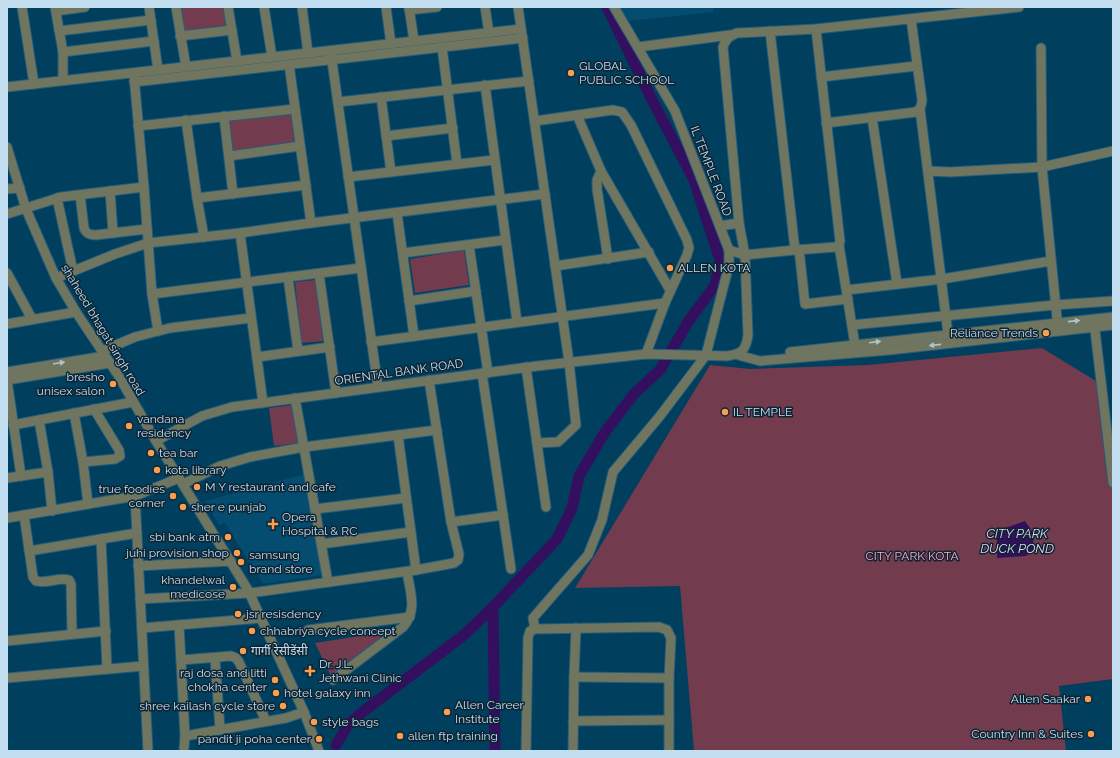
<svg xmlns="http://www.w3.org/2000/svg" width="1120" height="758" font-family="Raleway,'Noto Sans Devanagari',sans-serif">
  <rect width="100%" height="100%" fill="#013f5f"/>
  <!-- built -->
  <g fill="#044c70">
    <path d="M620,7H714L713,12L628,21Z"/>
    <path d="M305,474L322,575L263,584L225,523L219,525L205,501Z"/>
  </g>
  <!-- green -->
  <g fill="#733b4e">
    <path d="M179,7H225L228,27L183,34Z"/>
    <path d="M292,114L295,143L233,152L229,120Z"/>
    <path d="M464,250L469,285L415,293L410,259Z"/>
    <path d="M316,280L323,341L301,343L295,282Z"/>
    <path d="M1042,348L1096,381L1113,489V679L1059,686L1066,751H694L680,586L575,588L710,365L750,369L868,365Z"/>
    <path d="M293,405L299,443L274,446L269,408Z"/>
    <path d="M392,631L331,676L315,643Z"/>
  </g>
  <!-- water -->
  <path fill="#350f5f" d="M1025,521L1034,534L1033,550L1026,556L997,558V531Z"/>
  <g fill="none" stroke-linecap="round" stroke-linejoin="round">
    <!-- river -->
    <g stroke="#350f5f" stroke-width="11">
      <path d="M336,745L348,725L360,714L464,635L493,607"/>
      <path d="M495,751L493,607L557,539L572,508L579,476L605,432L634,394L660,370L688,322L715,285L720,260L694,180L652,100L607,7"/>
    </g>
    <!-- minor casing -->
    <g stroke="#245c79" stroke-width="11">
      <g id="minor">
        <path d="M22,7L34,84"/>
        <path d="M55,7L63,52V80"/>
        <path d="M149,7L158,70"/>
        <path d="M176,7L186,67"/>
        <path d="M228,7L237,61"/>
        <path d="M264,7L272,57"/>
        <path d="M302,7L308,53"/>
        <path d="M386,7L391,44"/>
        <path d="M409,7L414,41"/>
        <path d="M485,7L489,33"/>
        <path d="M518,7L569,362L576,425L558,442L537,443"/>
        <path d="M409,10L437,7"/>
        <path d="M56,11L85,7"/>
        <path d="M59,31L151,20"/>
        <path d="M770,31L795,250"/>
        <path d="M180,36L232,30"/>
        <path d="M442,47L457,164"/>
        <path d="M638,47L730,35"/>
        <path d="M1041,48L1042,167L1058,328"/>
        <path d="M63,52L154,41"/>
        <path d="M331,54L378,387"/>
        <path d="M289,64L311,223"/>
        <path d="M134,76L144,187L152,294L158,331"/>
        <path d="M821,77L916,66"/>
        <path d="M134,82L523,38"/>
        <path d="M485,85L517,322"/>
        <path d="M7,87L521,29"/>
        <path d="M381,97L391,172"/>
        <path d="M338,102L529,81"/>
        <path d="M920,109L948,334"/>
        <path d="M577,115L601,171L670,290"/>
        <path d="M224,116L233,194"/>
        <path d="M872,117L897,284"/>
        <path d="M186,120L197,198L204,237"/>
        <path d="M535,121L613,110L622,112L631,125L687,240L689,248L687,255L665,303L646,354"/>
        <path d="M826,123L916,112C921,108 922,105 922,100L911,19"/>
        <path d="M138,126L295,109"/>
        <path d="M386,136L453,128"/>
        <path d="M7,147L26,209L56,278L76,312L118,375L156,441L248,590L304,712L319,751"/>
        <path d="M229,156L300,146"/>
        <path d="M601,171L597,180V189L608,259"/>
        <path d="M928,171L950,172L1042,167L1113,151"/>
        <path d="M348,177L494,160"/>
        <path d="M7,189L20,188"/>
        <path d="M110,191L113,233"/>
        <path d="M80,195L84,228C86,234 90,235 96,235L147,229"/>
        <path d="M57,198L73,271"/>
        <path d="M197,198L306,185"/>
        <path d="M397,213L414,336"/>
        <path d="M7,214L61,197L144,187"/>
        <path d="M720,226L739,223"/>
        <path d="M240,233L263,403"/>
        <path d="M469,245L488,373"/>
        <path d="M839,245L855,345"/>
        <path d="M799,249L805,304L848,299"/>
        <path d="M729,250L745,255L795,250L836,247L839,245L840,241L816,29"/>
        <path d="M403,253L505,240"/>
        <path d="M555,266L649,252"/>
        <path d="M7,273L32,319"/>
        <path d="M319,274L336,393"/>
        <path d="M288,277L298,351"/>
        <path d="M56,278L115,254L148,243L240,233L311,223L545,194"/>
        <path d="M847,290L942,279L1051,261"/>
        <path d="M152,294L361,268"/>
        <path d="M409,301L476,291"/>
        <path d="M1094,322L1113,483"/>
        <path d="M7,324L76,312"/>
        <path d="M852,325L1055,305L1113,301"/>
        <path d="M371,342L665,303"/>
        <path d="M102,351L135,337L170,328L251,318"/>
        <path d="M790,352L1113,317"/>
        <path d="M738,355L760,361L890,350L1113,325"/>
        <path d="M257,357L330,347"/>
        <path d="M526,367L546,507"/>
        <path d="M7,372L105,356"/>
        <path d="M482,373L511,569"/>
        <path d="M7,380L110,363"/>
        <path d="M7,380L21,476"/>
        <path d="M295,398L328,582"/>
        <path d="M74,413L83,462L88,504"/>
        <path d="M39,420L48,472L52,511"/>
        <path d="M13,425L133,402"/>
        <path d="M398,435L416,570"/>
        <path d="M156,441L202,416L232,407L537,366L646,354L727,356C742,354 746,350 748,335L745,255L739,223L723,47C726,39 729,36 737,33L816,29L1019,7"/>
        <path d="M83,462L115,459L120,456L119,450L94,409"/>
        <path d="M7,478L48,472"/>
        <path d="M183,484L220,466L250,457L304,447L437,430"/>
        <path d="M135,496L148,751"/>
        <path d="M315,509L406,498"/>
        <path d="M24,515L33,577L36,581C47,584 58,577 69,580L71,584L72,634"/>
        <path d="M7,518L135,496L179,478"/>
        <path d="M451,522L503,515"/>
        <path d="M101,539L107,669"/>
        <path d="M321,544L411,532"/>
        <path d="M29,551L137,533"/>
        <path d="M138,566L231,561"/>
        <path d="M140,599L250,593L416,570L454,563L458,560L459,554L451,522L429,380"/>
        <path d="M179,625L185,736L184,749"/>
        <path d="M142,628L261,618"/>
        <path d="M535,629L533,618L588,555L602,520L613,472L660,416L706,355L729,265V250L675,111L614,7"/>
        <path d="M308,630L410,617"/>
        <path d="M7,641L106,631"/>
        <path d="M215,658L220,729"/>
        <path d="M181,660L231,656L236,658L239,662L266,721"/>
        <path d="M574,677L669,678"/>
        <path d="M7,678L143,666"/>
        <path d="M333,680L403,627C418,610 410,592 407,572"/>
        <path d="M573,721L669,720"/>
        <path d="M185,736L286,718L304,712"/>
        <path d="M526,751L528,638L530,631L535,629L659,627L667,630L671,638L669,678V751"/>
        <path d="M573,751L574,677L576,628"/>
      </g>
    </g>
    <!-- minor -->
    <use href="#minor" stroke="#6f755e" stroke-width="9"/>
  </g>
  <!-- one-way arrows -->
  <defs><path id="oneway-solid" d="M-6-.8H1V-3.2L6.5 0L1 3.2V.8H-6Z"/></defs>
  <g fill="#aec4cc">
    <use href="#oneway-solid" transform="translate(1074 321) rotate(-6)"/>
    <use href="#oneway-solid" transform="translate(875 342) rotate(-7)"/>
    <use href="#oneway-solid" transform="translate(935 345) rotate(174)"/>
    <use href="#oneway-solid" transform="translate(59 363) rotate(-10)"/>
  </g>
  <!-- markers -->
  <g fill="#fa9f4f" stroke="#0e2432" stroke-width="1.5">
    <circle cx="571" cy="73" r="4"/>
    <circle cx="670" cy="268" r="4"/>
    <circle cx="1046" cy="333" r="4"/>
    <circle cx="113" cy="384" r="4"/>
    <circle cx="725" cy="412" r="4"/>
    <circle cx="129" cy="426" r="4"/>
    <circle cx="151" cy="453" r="4"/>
    <circle cx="157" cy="470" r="4"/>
    <circle cx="197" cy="487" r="4"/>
    <circle cx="173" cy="496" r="4"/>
    <circle cx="183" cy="507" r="4"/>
    <path d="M271 518h4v4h4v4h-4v4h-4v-4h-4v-4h4z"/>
    <circle cx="228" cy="537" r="4"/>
    <circle cx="237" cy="553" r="4"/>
    <circle cx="241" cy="562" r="4"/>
    <circle cx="233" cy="587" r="4"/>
    <circle cx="238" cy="614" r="4"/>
    <circle cx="252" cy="631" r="4"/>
    <circle cx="243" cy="651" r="4"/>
    <path d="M308 665h4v4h4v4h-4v4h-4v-4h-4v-4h4z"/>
    <circle cx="275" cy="680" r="4"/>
    <circle cx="276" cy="693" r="4"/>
    <circle cx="1088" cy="699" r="4"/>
    <circle cx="283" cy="706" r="4"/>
    <circle cx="447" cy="712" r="4"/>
    <circle cx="314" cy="722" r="4"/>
    <circle cx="1091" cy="734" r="4"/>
    <circle cx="400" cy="736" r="4"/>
    <circle cx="319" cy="739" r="4"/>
  </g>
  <g text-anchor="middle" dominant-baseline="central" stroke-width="3" stroke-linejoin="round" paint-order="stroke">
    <!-- poi labels -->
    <g font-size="12" fill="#c3def1" stroke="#0e2432" text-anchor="start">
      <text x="579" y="66">GLOBAL<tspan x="579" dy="14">PUBLIC SCHOOL</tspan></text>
      <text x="678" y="268">ALLEN KOTA</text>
      <text x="1038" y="333" text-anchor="end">Reliance Trends</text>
      <text x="105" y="377" text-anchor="end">bresho<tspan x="105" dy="14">unisex salon</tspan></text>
      <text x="733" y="412">IL TEMPLE</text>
      <text x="137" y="419">vandana<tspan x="137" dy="14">residency</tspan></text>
      <text x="159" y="453">tea bar</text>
      <text x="165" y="470">kota library</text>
      <text x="205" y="487">M Y restaurant and cafe</text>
      <text x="165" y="489" text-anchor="end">true foodies<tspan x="165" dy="14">corner</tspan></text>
      <text x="191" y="507">sher e punjab</text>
      <text x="282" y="517">Opera<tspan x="282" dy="14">Hospital &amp; RC</tspan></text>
      <text x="220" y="537" text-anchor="end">sbi bank atm</text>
      <text x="229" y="553" text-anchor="end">juhi provision shop</text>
      <text x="249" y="555">samsung<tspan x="249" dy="14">brand store</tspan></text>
      <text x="225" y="580" text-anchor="end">khandelwal<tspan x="225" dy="14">medicose</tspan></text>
      <text x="246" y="614">jsr resisdency</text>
      <text x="260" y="631">chhabriya cycle concept</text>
      <text x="251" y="651">गार्गी रेसीडेंसी</text>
      <text x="319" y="664">Dr. J.L.<tspan x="319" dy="14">Jethwani Clinic</tspan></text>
      <text x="267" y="673" text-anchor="end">raj dosa and litti<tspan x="267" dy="14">chokha center</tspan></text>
      <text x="284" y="693">hotel galaxy inn</text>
      <text x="1080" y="699" text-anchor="end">Allen Saakar</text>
      <text x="455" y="705">Allen Career<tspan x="455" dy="14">Institute</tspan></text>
      <text x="275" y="706" text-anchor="end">shree kailash cycle store</text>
      <text x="322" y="722">style bags</text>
      <text x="1083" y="734" text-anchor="end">Country Inn &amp; Suites</text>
      <text x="408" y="736">allen ftp training</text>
      <text x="311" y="739" text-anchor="end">pandit ji poha center</text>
    </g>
    <!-- street labels -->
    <g font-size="12" fill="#c3def1" stroke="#0e2432">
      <text transform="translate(711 171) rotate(69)">IL TEMPLE ROAD</text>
      <text transform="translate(103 330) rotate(59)">shaheed bhagat singh road</text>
      <text transform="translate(399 372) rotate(-8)">ORIENTAL BANK ROAD</text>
    </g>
    <!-- park labels -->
    <g font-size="12" fill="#fbadc5" stroke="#0e2432">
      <text x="912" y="556">CITY PARK KOTA</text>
    </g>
    <!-- water labels -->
    <g font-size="13" font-style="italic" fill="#dfd8ef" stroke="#0e2432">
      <text x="1017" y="533">CITY PARK<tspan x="1017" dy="15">DUCK POND</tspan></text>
    </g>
  </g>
  <!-- border -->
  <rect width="1120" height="758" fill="none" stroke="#c3def1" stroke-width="16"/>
</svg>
